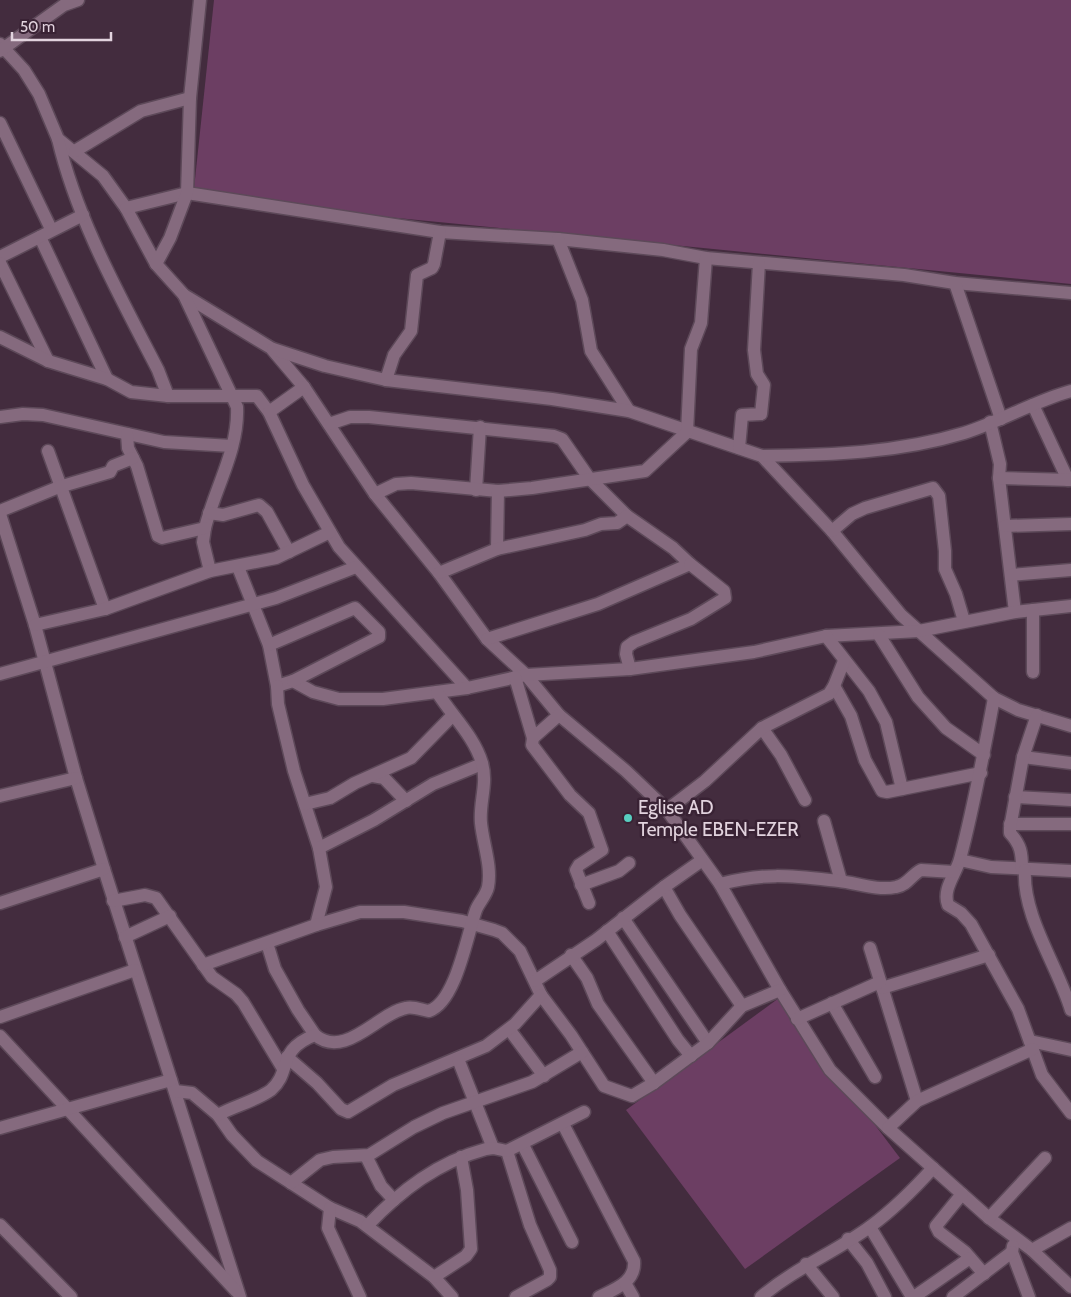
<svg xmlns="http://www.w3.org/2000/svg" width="1071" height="1297" font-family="Cabin,sans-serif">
  <rect width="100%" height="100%" fill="#432c3e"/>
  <!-- green -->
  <g fill="#6c3e63">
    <path d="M214,0H1071V284L193,198Z"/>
    <path d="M779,998L900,1158L745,1269L626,1110Z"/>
  </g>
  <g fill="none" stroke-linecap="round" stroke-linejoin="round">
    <!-- minor casing -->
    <g stroke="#5d4959" stroke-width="15">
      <g id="minor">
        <path d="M0,44L24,70L39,94L58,139L103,176L126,208L156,264L184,295L271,348L304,387L375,494L439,573L487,639L526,675L559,715L626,771L667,810L720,884L780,990L830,1070L888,1128"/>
        <path d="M0,51L64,5L78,0"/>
        <path d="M0,123L51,229"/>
        <path d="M58,139C77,220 120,296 158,370L168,396"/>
        <path d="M75,151L141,111L190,98"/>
        <path d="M126,208L187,193L440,232L558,239L663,250L706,258L904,275L955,283L1071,293"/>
        <path d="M40,237L107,379"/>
        <path d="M558,239L582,300L591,351L629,411"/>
        <path d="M0,257L83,215"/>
        <path d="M0,263L48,361"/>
        <path d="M156,264L170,238L187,193L190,98L200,0"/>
        <path d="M955,283L1001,419"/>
        <path d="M184,295L237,407C239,449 215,488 205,528L203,542L210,571"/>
        <path d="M0,337L48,361L107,379L131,392L168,396H257L269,412L303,485L339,547L467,688"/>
        <path d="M273,349L325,366L386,380L552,399L629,411L762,456L832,531L901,615L994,698L1018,710L1071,726"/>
        <path d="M386,380L394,355L411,331L417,275L432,268L434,264L440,232"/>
        <path d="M1033,405L1068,480"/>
        <path d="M269,412L304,387"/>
        <path d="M0,417L23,414L43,415L164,442L232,446"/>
        <path d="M990,422L1000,464L999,478L1015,612"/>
        <path d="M329,424L350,417H369L554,436L562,439L589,478L627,516L673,548L690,564L598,604L487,639"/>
        <path d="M127,434L128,448L137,466L158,536L162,538L205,528"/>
        <path d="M739,448L742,415L761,414L764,385L757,374L754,350L759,263"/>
        <path d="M48,451L105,609"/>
        <path d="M762,456C830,455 898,453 964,433C1000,422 1034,401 1071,391"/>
        <path d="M999,478L1071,480"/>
        <path d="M476,490L480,427"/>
        <path d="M375,494L396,484L411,483L498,491L532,488L645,471L687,432L691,349L701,323L706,258"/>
        <path d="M0,511L59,487L110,472L113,466L133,458"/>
        <path d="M209,513L223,515L259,505L267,512L289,552"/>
        <path d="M0,514L35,625L76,778L104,869L240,1297"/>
        <path d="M1005,526L1071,524"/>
        <path d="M832,531L852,514L865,508L933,488L939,496L945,551V569L956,594L964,621"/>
        <path d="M497,549L498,491"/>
        <path d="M238,567L269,645L277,686L293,681L313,692L339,699H383L467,688L526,675L630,669L754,652L826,636L919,631L1015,612L1071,606"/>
        <path d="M439,573L497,549L585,530L601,524L617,523L627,516"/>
        <path d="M1011,575L1071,570"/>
        <path d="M1033,610V672"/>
        <path d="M35,625L105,609L210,571L276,558L330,532"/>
        <path d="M879,635L918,697L946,728L984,755"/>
        <path d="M826,636L869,691L886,722L902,789"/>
        <path d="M269,645L355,608L379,632V637L293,681"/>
        <path d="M630,669L626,654L627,647L634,642L691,619L725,598L724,591L690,564"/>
        <path d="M0,674L276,598L356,567"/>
        <path d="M515,677L533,738"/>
        <path d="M277,686L278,704L294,771L319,848L326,887L316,925"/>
        <path d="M834,686L851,716L865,760L882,791L887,792L981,773"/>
        <path d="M994,698C984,752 974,806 960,859C956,874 942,889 948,905L961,913L971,924L1018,1009L1042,1075L1071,1113"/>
        <path d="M559,715L533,738L532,745L570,795L589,813L602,850L579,865L576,870L589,903"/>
        <path d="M762,728L781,755L805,800"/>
        <path d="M1023,757L1071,763"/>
        <path d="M373,776L384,778L406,801"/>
        <path d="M0,796L76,778"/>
        <path d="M1015,797L1071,800"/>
        <path d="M305,804L330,798L355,783L411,758L453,715"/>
        <path d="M667,810L705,781L762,728L829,694L834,686L844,661"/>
        <path d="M824,821L841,881"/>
        <path d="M1010,824H1071"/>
        <path d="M319,848L374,820L433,784L482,764"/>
        <path d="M960,860L991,867L1071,871"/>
        <path d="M1022,869C1022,853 1021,845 1010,833V828L1023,757L1037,715"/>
        <path d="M1025,870C1022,916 1058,966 1071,1010"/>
        <path d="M720,884C767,872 792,876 839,881C857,883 877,891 896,887C908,885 911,875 921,870L954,872"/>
        <path d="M581,885L619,871L629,863"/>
        <path d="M664,887L680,915L742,1006"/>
        <path d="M113,901L145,895L156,898L212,977L236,994L243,1002L282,1067"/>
        <path d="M0,903L104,869"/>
        <path d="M623,918L708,1043"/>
        <path d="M607,931L678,1040L691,1056"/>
        <path d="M125,937L170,916"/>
        <path d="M267,943L275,969L298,1010L315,1035"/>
        <path d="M870,948L917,1101"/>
        <path d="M571,955L587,978L598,1004L654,1083"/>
        <path d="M203,965L316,925L360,912H404L462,921L494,930L502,933L520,951L541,995L571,1035L604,1086L632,1096L654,1083L708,1043L742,1006L780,990"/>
        <path d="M535,981L596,940L664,887L701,861"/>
        <path d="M882,988L989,955"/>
        <path d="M832,1003L875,1077"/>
        <path d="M0,1017L135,970"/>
        <path d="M797,1019L880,982"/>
        <path d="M509,1029L544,1076"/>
        <path d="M0,1036L236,1291"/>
        <path d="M1030,1041L1071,1050"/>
        <path d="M1033,1049L917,1101L888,1128L989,1218L1032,1250L1071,1287"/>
        <path d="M287,1057L317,1083L341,1109L348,1112L393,1085L486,1046L515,1024L541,995"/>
        <path d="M458,1059L493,1148"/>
        <path d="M175,1091L192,1093L218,1115L232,1135L257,1161L330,1208L360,1221L434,1277L452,1297"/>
        <path d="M218,1115C234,1106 256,1101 271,1090C292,1072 276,1050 315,1035C345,1060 378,1013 406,1008C413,1006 422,1010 429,1011C456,1002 467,935 476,910C479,902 486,896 488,887C492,866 483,844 481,823C479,802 488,784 482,763C474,736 452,716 437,692"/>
        <path d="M563,1124L634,1261C636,1282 615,1289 599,1297"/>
        <path d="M0,1128L171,1080"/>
        <path d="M523,1145L572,1242"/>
        <path d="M507,1151L530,1225L550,1270V1277L547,1280L516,1297"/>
        <path d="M366,1156L381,1186L394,1200"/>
        <path d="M291,1183L320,1160L333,1157L369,1155L414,1127L443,1113L532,1082L582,1052"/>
        <path d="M962,1194L936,1226L939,1232L965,1252L984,1274"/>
        <path d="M330,1208L328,1228L360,1297"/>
        <path d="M989,1218L1045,1158"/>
        <path d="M0,1225L71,1297"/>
        <path d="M367,1226C401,1190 438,1162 486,1149L493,1148L507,1151L584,1112"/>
        <path d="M870,1227L912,1297"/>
        <path d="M848,1239L867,1263L885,1297"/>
        <path d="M1013,1246L1012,1252L1029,1297"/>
        <path d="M1032,1250L1071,1228"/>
        <path d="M806,1264L833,1297"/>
        <path d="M434,1277L466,1256L471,1249L467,1190L461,1157"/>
        <path d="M625,1283L633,1297"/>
        <path d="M761,1297C795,1268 836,1252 871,1226C894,1209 914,1189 933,1168"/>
        <path d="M914,1297L970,1258"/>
        <path d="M953,1297L1012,1252"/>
      </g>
    </g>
    <!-- minor -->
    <use href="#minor" stroke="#856a7e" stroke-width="12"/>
  </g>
  <!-- markers -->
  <circle fill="#58cec0" stroke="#392234" stroke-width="2" cx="628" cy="818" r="5"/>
  <g text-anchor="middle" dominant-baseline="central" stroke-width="5" stroke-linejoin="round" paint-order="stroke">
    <!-- poi labels -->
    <g font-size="19" fill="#e2d3de" stroke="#392234" text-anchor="start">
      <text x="638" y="807">Eglise AD<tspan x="638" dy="22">Temple EBEN-EZER</tspan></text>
    </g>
  </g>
  <!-- scale -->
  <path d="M12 32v8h99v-8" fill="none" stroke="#e2d3de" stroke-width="2.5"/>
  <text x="20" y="32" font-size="15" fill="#e2d3de" stroke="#392234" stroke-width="4" paint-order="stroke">50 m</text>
</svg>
